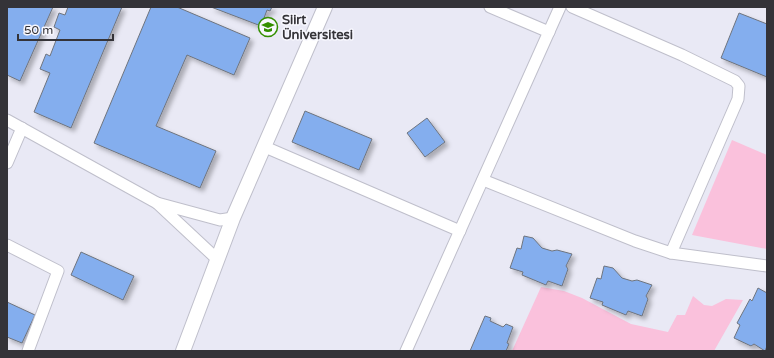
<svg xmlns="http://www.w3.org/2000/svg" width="774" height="358" font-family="'Varela Round',sans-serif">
  <defs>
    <filter id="shadow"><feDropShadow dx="3.5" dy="3.5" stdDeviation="2" flood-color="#0004"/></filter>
  </defs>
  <rect width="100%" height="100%" fill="#e9e9f5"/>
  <!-- green -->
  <g fill="#fac1dc">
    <path d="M732,140L767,155V249L692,235Z"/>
    <path d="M541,287L564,291L582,298L631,324L668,332L677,315H685L693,296L704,305L712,306L726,299L743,300L714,351H512Z"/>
  </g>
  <!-- building -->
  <g fill="#84aeee" stroke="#6e747e" filter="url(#shadow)">
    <path d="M7,7H53L20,81L7,75Z"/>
    <path d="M68,7H122L71,128L34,112L50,73L40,69L46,54L50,56L60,30L54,27L59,13L65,15Z"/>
    <path d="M151,7H177L250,38L234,75L187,55L156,126L216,151L200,188L94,143Z"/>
    <path d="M211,7H272L270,11L267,10L261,26Z"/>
    <path d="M739,13L767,24V77L721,58Z"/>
    <path d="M305,111L372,139L359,170L292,142Z"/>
    <path d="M427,118L445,142L425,157L407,133Z"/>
    <path d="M524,236L533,238L542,248L552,251L557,250L572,254L566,266L568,269L562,286L548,281L546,285L522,275L523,272L510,268L517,248L521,249Z"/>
    <path d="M81,252L134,276L123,300L71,275Z"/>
    <path d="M604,266L613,268L622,278L632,281L637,280L652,285L646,296L648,299L642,316L628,311L626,315L602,305L603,302L590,298L597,278L601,279Z"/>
    <path d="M758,288L767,293V346L765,351L754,344L751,346L734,338L740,325L737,323L750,299L752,301Z"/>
    <path d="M7,302L35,315L22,343L7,337Z"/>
    <path d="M485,316L491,318L490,321L503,327L506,324L513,327L507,343L509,344L506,351H470Z"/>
  </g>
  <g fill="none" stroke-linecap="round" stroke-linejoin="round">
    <!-- minor casing -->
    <g stroke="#bfbfcb" stroke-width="13">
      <g id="minor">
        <path d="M490,7L549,32"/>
        <path d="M572,7L682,55L735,81L739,86L738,99L671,253"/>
        <path d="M7,120L157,203"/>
        <path d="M265,147L460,231"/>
        <path d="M7,163L22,128"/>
        <path d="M483,180L635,241L671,253L767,266"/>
        <path d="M7,245L58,271L28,351"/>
        <path d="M218,260L157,203L220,220L233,218"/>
        <path d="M406,351L560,7"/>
      </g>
    </g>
    <!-- tertiary casing -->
    <g stroke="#bfbfcb" stroke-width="16">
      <path id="tertiary" d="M183,351L233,218L325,7"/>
    </g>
    <!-- minor -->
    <use href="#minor" stroke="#fff" stroke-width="11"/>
    <!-- tertiary -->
    <use href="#tertiary" stroke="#fff" stroke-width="14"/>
  </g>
  <!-- icons -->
  <defs>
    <g id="university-ring" transform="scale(1)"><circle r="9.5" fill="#f7f7fe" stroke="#338f00" stroke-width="1.5"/><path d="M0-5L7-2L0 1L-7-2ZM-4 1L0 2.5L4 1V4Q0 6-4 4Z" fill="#338f00"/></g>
  </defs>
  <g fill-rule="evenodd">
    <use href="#university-ring" x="268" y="27"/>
  </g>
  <g text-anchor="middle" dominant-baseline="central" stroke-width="3" stroke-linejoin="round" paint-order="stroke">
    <!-- poi labels -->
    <g font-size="13" font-weight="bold" fill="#343338" stroke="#f7f7fe" text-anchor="start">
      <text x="282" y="20">Siirt<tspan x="282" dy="15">Üniversitesi</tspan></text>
    </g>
  </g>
  <!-- border -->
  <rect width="774" height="358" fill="none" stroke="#343338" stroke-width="16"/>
  <!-- scale -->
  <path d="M18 34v6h95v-6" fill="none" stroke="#343338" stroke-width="2"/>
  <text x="24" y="34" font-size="12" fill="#343338" stroke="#f7f7fe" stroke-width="3" paint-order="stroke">50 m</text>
</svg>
